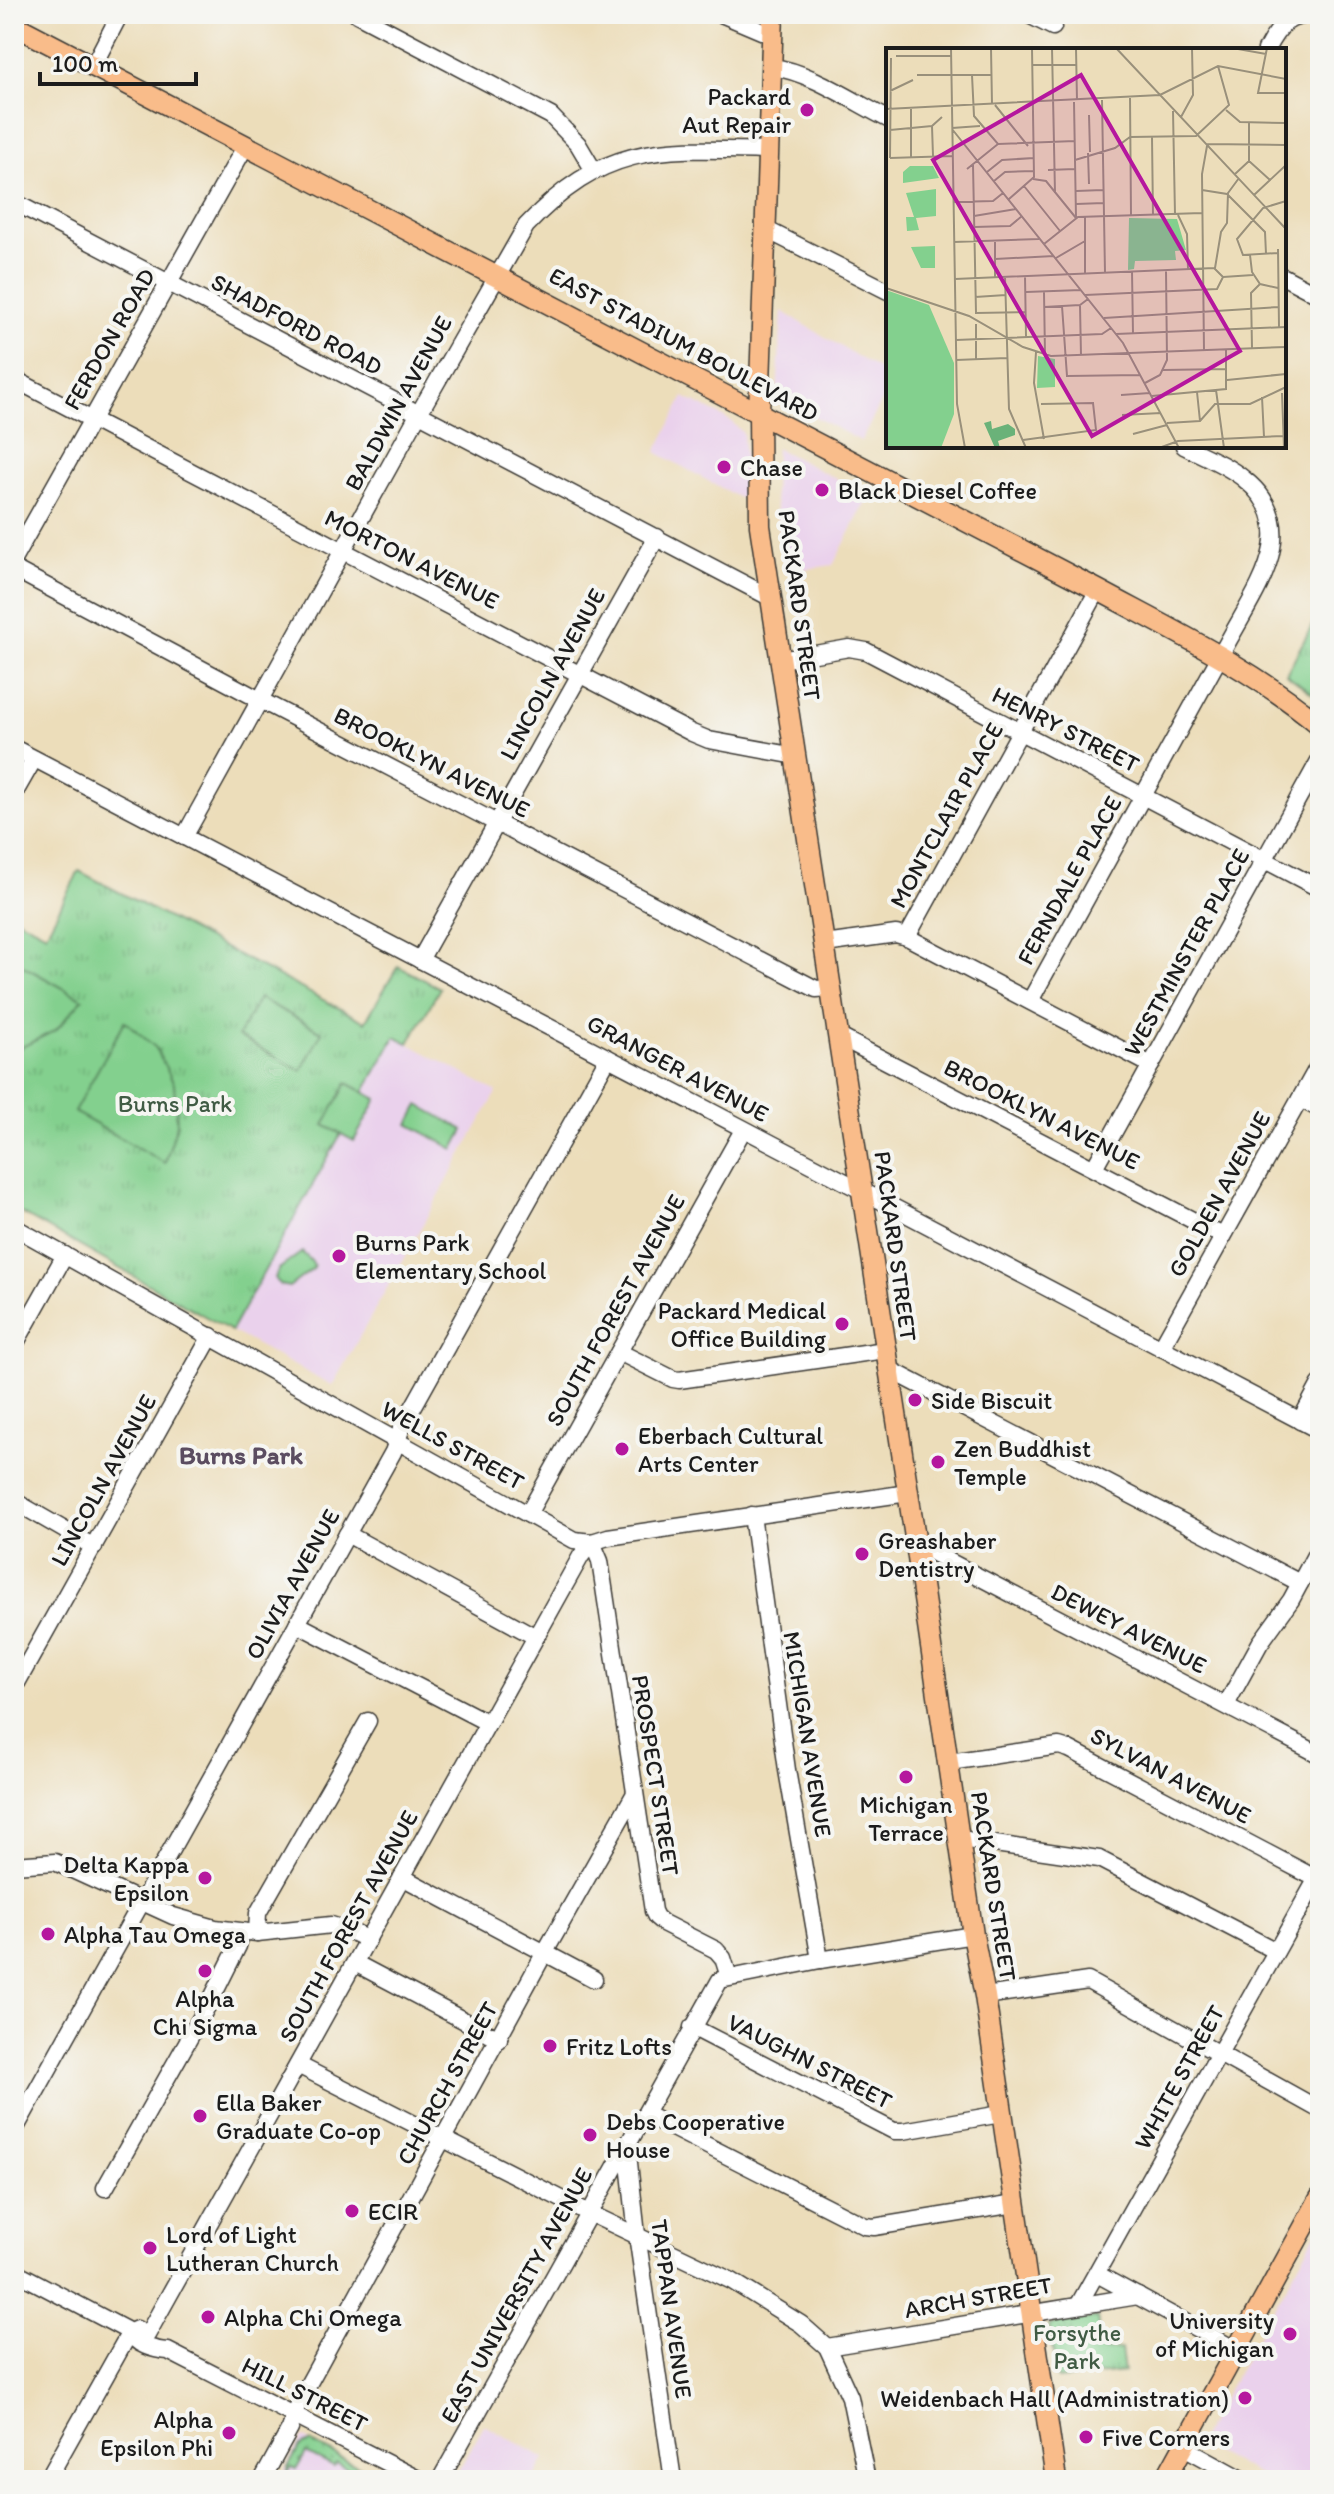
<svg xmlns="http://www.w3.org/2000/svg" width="1334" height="2494" font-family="Itim,sans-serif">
  <defs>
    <pattern id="grass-dots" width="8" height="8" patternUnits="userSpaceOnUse" patternTransform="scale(2)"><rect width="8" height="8" fill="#83d08e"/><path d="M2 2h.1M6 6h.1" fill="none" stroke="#71b27a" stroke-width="1.8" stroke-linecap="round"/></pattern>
    <pattern id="park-tufts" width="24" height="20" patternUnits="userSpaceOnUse" patternTransform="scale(2)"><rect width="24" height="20" fill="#83d08e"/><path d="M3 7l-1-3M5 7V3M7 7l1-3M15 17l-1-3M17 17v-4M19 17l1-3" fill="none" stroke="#71b27a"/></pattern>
  </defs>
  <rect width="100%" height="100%" fill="#f6f6f2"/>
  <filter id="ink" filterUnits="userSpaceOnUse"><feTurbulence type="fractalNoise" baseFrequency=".0125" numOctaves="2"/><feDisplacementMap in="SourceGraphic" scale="16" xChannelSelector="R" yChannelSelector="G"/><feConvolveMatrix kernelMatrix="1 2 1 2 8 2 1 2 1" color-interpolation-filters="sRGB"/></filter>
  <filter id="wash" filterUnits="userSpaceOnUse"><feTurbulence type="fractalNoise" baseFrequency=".006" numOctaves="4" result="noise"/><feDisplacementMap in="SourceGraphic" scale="32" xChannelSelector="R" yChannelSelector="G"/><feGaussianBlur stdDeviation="1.8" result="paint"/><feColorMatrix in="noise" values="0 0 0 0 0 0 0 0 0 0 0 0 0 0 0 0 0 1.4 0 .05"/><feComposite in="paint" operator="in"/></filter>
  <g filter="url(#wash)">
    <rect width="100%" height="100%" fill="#ecddba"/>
    <!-- built -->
    <g fill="#ead1ec">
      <path d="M782,311L888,375V389L861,441L777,397Z"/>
      <path d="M684,397L731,421L743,433L748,503L656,452Z"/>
      <path d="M776,448L869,496L833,565L785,572L774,494Z"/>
      <path d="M395,1036L497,1092L332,1386L231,1331Z"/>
      <path d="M1320,2226V2480H1268L1198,2443Z"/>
      <path d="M484,2425L545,2458L533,2480H453Z"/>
      <path d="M302,2437L386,2480H279Z"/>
    </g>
    <!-- grass -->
    <path fill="url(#grass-dots)" stroke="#507655" stroke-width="2" d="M310,2442L385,2480C363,2480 354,2472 337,2463L334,2467L306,2453L296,2470L291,2468L287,2473V2469L300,2446Z"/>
    <!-- park -->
    <g fill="url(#park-tufts)" stroke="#507655" stroke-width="2">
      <path d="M1320,611V699L1286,674Z"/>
      <path d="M79,871L365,1022L398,966L440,988L409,1043L395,1037L231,1331L14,1209V917L46,934Z"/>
      <path d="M302,1252L313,1263L314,1268L289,1287L280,1285L275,1278L279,1269Z"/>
      <path d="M1097,2318L1102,2351L1121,2349L1124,2372L1057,2379L1049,2325Z"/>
    </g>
    <!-- garden -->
    <g fill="#83d08e" stroke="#507655" stroke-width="2">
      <path d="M14,961L83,999L56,1030L20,1048L14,1049Z"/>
      <path d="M259,998L322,1032L301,1071L238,1036Z"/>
      <path d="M125,1021L156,1048L174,1084L177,1124L165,1163L74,1112Z"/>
      <path d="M347,1083L377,1099L354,1141L324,1125Z"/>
      <path d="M419,1105L464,1130L454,1149L409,1124Z"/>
    </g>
  </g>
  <g filter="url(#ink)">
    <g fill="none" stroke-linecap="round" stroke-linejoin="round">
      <!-- minor casing -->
      <g stroke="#3b3934" stroke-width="19">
        <g id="minor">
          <path d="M357,14L551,116L578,144L594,171"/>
          <path d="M721,14L773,36"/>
          <path d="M1027,14L1053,27"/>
          <path d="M1266,50C1279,25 1290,12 1320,16"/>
          <path d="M93,66L120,14"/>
          <path d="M772,67C809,71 854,102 888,119"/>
          <path d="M14,202L771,598"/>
          <path d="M767,230L888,291"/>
          <path d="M1284,277L1320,296"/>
          <path d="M14,379L692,733L709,740L796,756"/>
          <path d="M14,558L246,145"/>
          <path d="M14,569L260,700L816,989L831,988"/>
          <path d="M781,660L849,648L866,651L1320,889"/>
          <path d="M14,748C450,974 885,1203 1320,1431"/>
          <path d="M14,794L34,759"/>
          <path d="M184,837L418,415L526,226C605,142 662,148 768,151"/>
          <path d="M907,937L1098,590"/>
          <path d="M825,944L896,934L907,937L1151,1065"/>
          <path d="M420,960L657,537"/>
          <path d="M1030,1001L1230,638C1258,587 1304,526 1244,479C1227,465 1204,456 1184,446"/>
          <path d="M838,1036L1223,1236"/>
          <path d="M1300,1099L1320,1109"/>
          <path d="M1094,1168L1320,759"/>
          <path d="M14,1227L574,1540L592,1542L608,1537L908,1493"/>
          <path d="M14,1346L65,1255"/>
          <path d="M1161,1348L1320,1063"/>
          <path d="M619,1352L673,1379L679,1380L885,1350"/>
          <path d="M887,1368L1300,1583"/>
          <path d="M1300,1421L1320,1384"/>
          <path d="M14,1501L94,1547"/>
          <path d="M528,1514L743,1130"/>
          <path d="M752,1515L787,1770L820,1960"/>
          <path d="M347,1534L536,1637"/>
          <path d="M592,1542L600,1561L653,1911L656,1917L663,1923L716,1950L723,1958L729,1977"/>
          <path d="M916,1544L1320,1755"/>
          <path d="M297,1624L488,1723"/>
          <path d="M14,1688L211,1336"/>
          <path d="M1226,1705L1260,1643L1291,1600L1320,1546"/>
          <path d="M949,1762L1059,1746L1069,1749L1317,1879"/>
          <path d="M960,1839L1099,1859L1276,1951"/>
          <path d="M14,1865L55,1862L173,1916L215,1928L257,1933L331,1925L348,1930L368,1940"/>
          <path d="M402,1877L594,1979"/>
          <path d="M257,1933L258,1913L368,1721"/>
          <path d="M355,1963L499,2039"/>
          <path d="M985,1996L1088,1981L1320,2110"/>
          <path d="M692,2027L894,2131H903L1001,2114"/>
          <path d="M298,2065L589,2213L732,2281L801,2324L827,2347L850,2397L867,2480"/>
          <path d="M645,2114L865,2226L874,2227L1015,2204"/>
          <path d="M14,2131L393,1452L402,1427L608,1058"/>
          <path d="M627,2145L637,2235L673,2480"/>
          <path d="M105,2188L213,1996L238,1946L241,1932"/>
          <path d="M14,2271L130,2332L137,2329"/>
          <path d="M1097,2274L1236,2350"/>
          <path d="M1079,2304L1320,1873"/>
          <path d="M130,2332C135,2345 154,2350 168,2351L420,2480"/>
          <path d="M147,2335L581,1556L592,1542"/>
          <path d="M827,2347L1138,2296"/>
          <path d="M1182,2446L1244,2480"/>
          <path d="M47,2480L130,2332"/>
          <path d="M262,2480L290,2429L298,2403L545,1952L634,1795"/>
          <path d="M440,2480L720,1980L820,1960L973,1935"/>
        </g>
      </g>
      <!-- major casing -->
      <g stroke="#3b3934" stroke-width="23">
        <g id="major">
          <path d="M773,14L759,413L760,526L916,1544L973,1935L985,1996L1056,2480"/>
          <path d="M14,25L1098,590C1174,631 1253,669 1320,725"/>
          <path d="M1165,2480L1320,2198"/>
        </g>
      </g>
      <!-- minor -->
      <use href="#minor" stroke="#fff" stroke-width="16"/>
      <!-- major -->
      <use href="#major" stroke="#f9bc8a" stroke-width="20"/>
    </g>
  </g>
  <!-- markers -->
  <g fill="#b5179e" stroke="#f6f6f2" stroke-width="3">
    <circle cx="807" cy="110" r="8"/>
    <circle cx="724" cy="467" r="8"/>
    <circle cx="822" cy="490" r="8"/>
    <circle cx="339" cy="1256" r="8"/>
    <circle cx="842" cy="1324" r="8"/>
    <circle cx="915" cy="1400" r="8"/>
    <circle cx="622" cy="1449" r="8"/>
    <circle cx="938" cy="1462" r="8"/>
    <circle cx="862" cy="1554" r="8"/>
    <circle cx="906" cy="1777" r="8"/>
    <circle cx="205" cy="1878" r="8"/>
    <circle cx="48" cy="1934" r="8"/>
    <circle cx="205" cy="1971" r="8"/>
    <circle cx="550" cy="2046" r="8"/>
    <circle cx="200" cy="2116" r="8"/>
    <circle cx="590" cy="2135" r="8"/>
    <circle cx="352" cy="2211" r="8"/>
    <circle cx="150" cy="2248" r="8"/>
    <circle cx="208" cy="2317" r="8"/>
    <circle cx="1290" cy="2334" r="8"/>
    <circle cx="1245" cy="2398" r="8"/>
    <circle cx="229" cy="2433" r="8"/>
    <circle cx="1086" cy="2437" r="8"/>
  </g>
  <g text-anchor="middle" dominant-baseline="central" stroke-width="8" stroke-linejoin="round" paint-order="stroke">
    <!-- poi labels -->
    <g font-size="24" fill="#1c1c1c" stroke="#f6f6f2" text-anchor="start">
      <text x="791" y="96" text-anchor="end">Packard<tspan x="791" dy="28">Aut Repair</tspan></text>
      <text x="740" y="467">Chase</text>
      <text x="838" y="490">Black Diesel Coffee</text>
      <text x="355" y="1242">Burns Park<tspan x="355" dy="28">Elementary School</tspan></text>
      <text x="826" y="1310" text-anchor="end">Packard Medical<tspan x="826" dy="28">Office Building</tspan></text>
      <text x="931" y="1400">Side Biscuit</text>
      <text x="638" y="1435">Eberbach Cultural<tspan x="638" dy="28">Arts Center</tspan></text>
      <text x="954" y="1448">Zen Buddhist<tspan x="954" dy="28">Temple</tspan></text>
      <text x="878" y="1540">Greashaber<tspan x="878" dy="28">Dentistry</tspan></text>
      <text x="906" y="1804" text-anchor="middle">Michigan<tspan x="906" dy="28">Terrace</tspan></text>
      <text x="189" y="1864" text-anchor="end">Delta Kappa<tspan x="189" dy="28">Epsilon</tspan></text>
      <text x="64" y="1934">Alpha Tau Omega</text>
      <text x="205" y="1998" text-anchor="middle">Alpha<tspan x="205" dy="28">Chi Sigma</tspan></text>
      <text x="566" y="2046">Fritz Lofts</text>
      <text x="216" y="2102">Ella Baker<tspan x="216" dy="28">Graduate Co-op</tspan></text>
      <text x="606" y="2121">Debs Cooperative<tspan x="606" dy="28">House</tspan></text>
      <text x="368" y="2211">ECIR</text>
      <text x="166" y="2234">Lord of Light<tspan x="166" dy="28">Lutheran Church</tspan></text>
      <text x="224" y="2317">Alpha Chi Omega</text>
      <text x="1274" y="2320" text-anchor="end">University<tspan x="1274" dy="28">of Michigan</tspan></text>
      <text x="1229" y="2398" text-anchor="end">Weidenbach Hall (Administration)</text>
      <text x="213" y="2419" text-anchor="end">Alpha<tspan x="213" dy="28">Epsilon Phi</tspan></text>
      <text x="1102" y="2437">Five Corners</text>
    </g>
    <!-- street labels -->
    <g font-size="24" fill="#1c1c1c" stroke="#f6f6f2">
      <text transform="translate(297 324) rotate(28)">SHADFORD ROAD</text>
      <text transform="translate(109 339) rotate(-60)">FERDON ROAD</text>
      <text transform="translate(684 344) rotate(28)">EAST STADIUM BOULEVARD</text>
      <text transform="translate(398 403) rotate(-61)">BALDWIN AVENUE</text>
      <text transform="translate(412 559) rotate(27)">MORTON AVENUE</text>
      <text transform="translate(800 605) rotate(82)">PACKARD STREET</text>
      <text transform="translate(552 674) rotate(-61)">LINCOLN AVENUE</text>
      <text transform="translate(1066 729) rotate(27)">HENRY STREET</text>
      <text transform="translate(432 762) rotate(27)">BROOKLYN AVENUE</text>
      <text transform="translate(946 815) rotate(-61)">MONTCLAIR PLACE</text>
      <text transform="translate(1069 880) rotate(-61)">FERNDALE PLACE</text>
      <text transform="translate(1186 952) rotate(-61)">WESTMINSTER PLACE</text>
      <text transform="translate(678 1068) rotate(28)">GRANGER AVENUE</text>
      <text transform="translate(1042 1114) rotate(27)">BROOKLYN AVENUE</text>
      <text transform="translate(1219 1194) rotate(-61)">GOLDEN AVENUE</text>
      <text transform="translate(896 1246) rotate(82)">PACKARD STREET</text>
      <text transform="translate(615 1310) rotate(-61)">SOUTH FOREST AVENUE</text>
      <text transform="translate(453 1445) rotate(29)">WELLS STREET</text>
      <text transform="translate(103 1480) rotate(-61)">LINCOLN AVENUE</text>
      <text transform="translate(292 1584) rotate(-61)">OLIVIA AVENUE</text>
      <text transform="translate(1129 1628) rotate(27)">DEWEY AVENUE</text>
      <text transform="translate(808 1734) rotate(81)">MICHIGAN AVENUE</text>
      <text transform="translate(656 1775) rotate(81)">PROSPECT STREET</text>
      <text transform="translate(1171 1775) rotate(28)">SYLVAN AVENUE</text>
      <text transform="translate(994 1886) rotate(81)">PACKARD STREET</text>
      <text transform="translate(348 1926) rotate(-61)">SOUTH FOREST AVENUE</text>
      <text transform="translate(810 2061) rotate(27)">VAUGHN STREET</text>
      <text transform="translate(1179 2077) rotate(-61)">WHITE STREET</text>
      <text transform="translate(447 2083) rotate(-61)">CHURCH STREET</text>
      <text transform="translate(516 2295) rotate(-61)">EAST UNIVERSITY AVENUE</text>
      <text transform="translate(978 2297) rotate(-10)">ARCH STREET</text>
      <text transform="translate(672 2309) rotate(82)">TAPPAN AVENUE</text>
      <text transform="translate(305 2394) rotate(27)">HILL STREET</text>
    </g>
    <!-- park labels -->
    <g font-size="24" fill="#405b44" stroke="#f6f6f2">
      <text x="175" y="1103">Burns Park</text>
      <text x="1077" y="2332">Forsythe<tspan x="1077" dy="28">Park</tspan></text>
    </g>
    <!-- neighbourhood labels -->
    <g font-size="26" font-weight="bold" fill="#5b4d61" stroke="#f6f6f2">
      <text x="241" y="1455">Burns Park</text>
    </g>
  </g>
  <!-- overview -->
  <g transform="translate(886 48)">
    <rect width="400" height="400" fill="#ecddba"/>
    <path d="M0,242L43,257L68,315V366L55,400H0Z" fill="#83d08e"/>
    <path d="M105,373L106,381L122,376L129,381V387L112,393L114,400H109L98,375Z" fill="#6ab279"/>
    <path d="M243,170L291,171L300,202L289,203L290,212L249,213L248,221L242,222ZM152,308L169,311V339L151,340Z" fill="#83d08e"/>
    <path d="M24,118H47L53,130L17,135V124ZM50,141V168L30,170L33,182L21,183L20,169H28L20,145ZM49,198V220H35L25,199Z" fill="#83d08e"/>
    <path fill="none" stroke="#99907b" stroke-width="2" d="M65,0L71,356L79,400M105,0L106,57M166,0L169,145M190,0L191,53M230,0L400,181M381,0L372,45H400M352,1L380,6M10,8H65M146,17H190M31,27H106M86,27L88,68L112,96L189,93M4,43L27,32M244,48L245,168M216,52L219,225M188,54L190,170M109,57L142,98M25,60V109M0,61L274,47L332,18L400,31M340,62L354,74L400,75M287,63L289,167M203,67L204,104M295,69L307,47L306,0M66,80L94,78M66,81L237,295L293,400M4,82L46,78M266,89L267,168M320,96L400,97M202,105L203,136M47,108L46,78L56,69M4,110L5,10M4,110L67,108M189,112L229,100L244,89L310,88L343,57L332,18M363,113L384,132M87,117L90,265L140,264M81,121L112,96M162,122L189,121M101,124L116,112L148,110M349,126L363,113V74M147,131L160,133L190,170M108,133L119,124L148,123M138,138L174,183M316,142L341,146L379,184L380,206M190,143L217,142M368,147L400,117M123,151L148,129L146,0M68,154L107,153L117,145M190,156L218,155M292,167L301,186L302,221M88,168L130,161M199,169V225M88,179L124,178L136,168M109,193V229M68,194L153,191M158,196L192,169L316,165M392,201L393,279M392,205L357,207L351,191L377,160L400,153M364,207L366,224L374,236L392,240M170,210L199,193M109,211L168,208M329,220L335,184L341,175L342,145L353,130M246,223L247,286M139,228L140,289M119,229L123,361L140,400M337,229L367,227M69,231L328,220L337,229M0,240L83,268L137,299L165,308L400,299M140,244L195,242M158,244L159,307M199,247L331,241L337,229M89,249L120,247M194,257L195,308M176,258L181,328L254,327M158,259L194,257L202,251M218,270L392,259M90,276V311M230,286L400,279M70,292L216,286L225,280M366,300L365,245L374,236M318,303L316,126L321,98M150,304L148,335L158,391M70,312L121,310M277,322L340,321M341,332L400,326M259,335L274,327L281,312L280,222M330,342L338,400M311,344L314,373M396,345L398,400M235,347L264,345M266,348L340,341V302M376,349L378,389M236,367L275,365M281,375L314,373L329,356H364L400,339M247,386L281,377M137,392L210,382L207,355L155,356M273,400L292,393L397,388"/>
    <path fill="#b5179e" fill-opacity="0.15" stroke="#b5179e" stroke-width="4" d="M195,27L354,303L206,388L47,112Z"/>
    <rect width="400" height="400" fill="none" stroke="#1c1c1c" stroke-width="4"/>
  </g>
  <!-- margin -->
  <rect width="1334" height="2494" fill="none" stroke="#f6f6f2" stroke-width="48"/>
  <!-- scale -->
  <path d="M40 72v12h156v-12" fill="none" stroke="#1c1c1c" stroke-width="4"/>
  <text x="52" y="72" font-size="24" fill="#1c1c1c" stroke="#f6f6f2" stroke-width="6" paint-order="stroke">100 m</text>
</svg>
